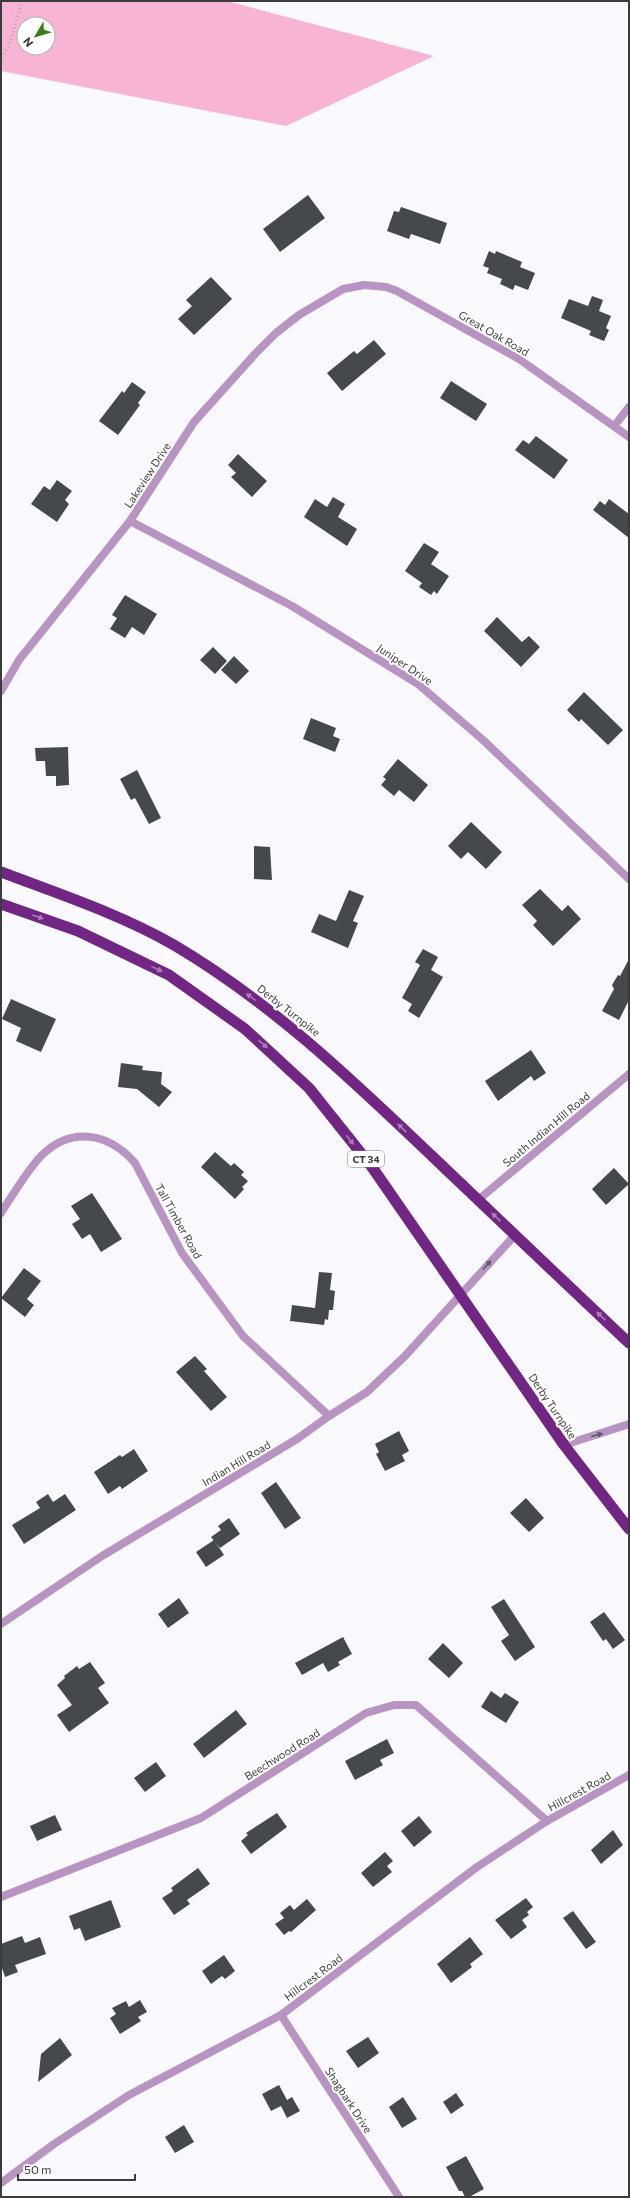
<svg xmlns="http://www.w3.org/2000/svg" width="630" height="2198" font-family="Commissioner,sans-serif">
  <rect width="100%" height="100%" fill="#faf9fe"/>
  <!-- green -->
  <path fill="#f8b4d4" fill-rule="evenodd" d="M1,1H227L434,56L286,126L1,71ZM24,24H48V48H24Z"/>
  <!-- building -->
  <g fill="#46494c">
    <path d="M308,195L325,218L280,252L263,229Z"/>
    <path d="M401,207L447,223L440,244L411,234L409,239L387,231L394,211L399,212Z"/>
    <path d="M489,251L495,254L496,251L522,262L520,267L535,273L528,290L515,285L513,290L500,284L502,279L487,273L489,268L483,266Z"/>
    <path d="M211,277L232,299L194,335L178,319L192,306L186,300Z"/>
    <path d="M592,296L603,300L599,311L611,316L606,328L609,330L604,341L589,335L591,331L561,318L569,299L588,306Z"/>
    <path d="M374,340L386,354L342,391L327,373L354,351L357,354Z"/>
    <path d="M451,381L487,404L476,421L440,398Z"/>
    <path d="M132,382L146,392L138,403L140,405L118,435L99,421L122,391L124,393Z"/>
    <path d="M536,436L568,460L554,479L515,450L523,440L529,444Z"/>
    <path d="M238,454L267,481L252,497L231,477L236,473L228,465Z"/>
    <path d="M57,480L72,491L65,500L69,504L57,522L31,504L44,486L50,490Z"/>
    <path d="M333,497L345,504L338,517L357,529L347,546L304,517L315,499L327,507Z"/>
    <path d="M609,499L629,514V538L593,510L600,501L605,505Z"/>
    <path d="M424,543L439,552L431,564L449,576L437,594L434,591L431,595L419,587L422,583L405,571Z"/>
    <path d="M125,595L157,614L144,635L132,627L125,638L110,629L117,618L112,615Z"/>
    <path d="M497,617L522,642L529,636L540,647L521,667L484,631Z"/>
    <path d="M213,647L227,661L215,674L200,660Z"/>
    <path d="M234,656L249,671L236,684L221,670Z"/>
    <path d="M584,692L623,730L608,745L581,719L579,722L567,710Z"/>
    <path d="M311,718L336,728L333,736L340,739L335,752L303,739Z"/>
    <path d="M68,747L69,785L56,786V776H46L45,761H36L35,748Z"/>
    <path d="M398,759L428,785L414,802L399,790L394,796L381,785L386,779L383,777Z"/>
    <path d="M137,770L161,818L149,824L135,798L131,800L120,779Z"/>
    <path d="M471,822L502,852L486,869L468,852L461,859L448,846Z"/>
    <path d="M254,846L270,847L272,880L254,879Z"/>
    <path d="M540,889L562,911L568,905L581,919L553,946L533,925L537,921L522,905Z"/>
    <path d="M349,890L364,896L353,921L358,923L348,948L311,932L319,914L336,921Z"/>
    <path d="M423,949L438,957L431,970L443,977L419,1018L408,1011L412,1004L402,998L420,965L415,962Z"/>
    <path d="M629,959V1000L619,1020L602,1011L614,989L612,985L618,975L620,976Z"/>
    <path d="M11,999L56,1019L41,1052L16,1041L21,1028L2,1019Z"/>
    <path d="M531,1050L546,1073L534,1081L531,1076L498,1101L485,1081Z"/>
    <path d="M121,1063L143,1066L142,1070L162,1072L161,1084L172,1092L159,1107L137,1089L118,1087Z"/>
    <path d="M215,1152L231,1166L234,1163L244,1172L241,1175L248,1181L242,1187L244,1189L235,1199L201,1167Z"/>
    <path d="M614,1168L629,1184L606,1205L592,1189Z"/>
    <path d="M92,1193L122,1239L101,1252L90,1234L82,1239L72,1224L80,1219L71,1206Z"/>
    <path d="M24,1268L41,1281L27,1299L34,1305L25,1317L1,1298Z"/>
    <path d="M319,1272L332,1273L330,1290L335,1291L333,1310H329L328,1320L325,1319L324,1325L290,1321L292,1305L315,1308Z"/>
    <path d="M195,1356L207,1369L204,1371L227,1397L211,1411L176,1372Z"/>
    <path d="M399,1431L409,1451L402,1455L405,1461L385,1471L376,1454L379,1452L375,1444Z"/>
    <path d="M134,1449L148,1471L122,1489L120,1486L108,1494L94,1472L120,1455L122,1457Z"/>
    <path d="M276,1482L301,1518L285,1529L261,1493Z"/>
    <path d="M48,1494L53,1502L65,1494L76,1510L24,1544L12,1525L40,1508L36,1502Z"/>
    <path d="M526,1498L544,1518L529,1532L510,1513Z"/>
    <path d="M229,1518L240,1534L220,1548L211,1537L221,1530L218,1526Z"/>
    <path d="M214,1540L224,1555L206,1567L196,1552Z"/>
    <path d="M179,1598L189,1613L168,1628L158,1614Z"/>
    <path d="M504,1599L535,1647L515,1661L501,1641L509,1635L491,1607Z"/>
    <path d="M604,1612L625,1640L613,1649L606,1639L603,1641L590,1622Z"/>
    <path d="M343,1637L352,1654L338,1662L340,1665L328,1672L323,1663L302,1675L295,1663Z"/>
    <path d="M443,1643L463,1663L449,1678L428,1659Z"/>
    <path d="M90,1662L105,1683L98,1688L109,1703L69,1732L57,1715L72,1705L57,1685L65,1678L64,1676L77,1666L79,1669Z"/>
    <path d="M491,1691L501,1698L505,1693L519,1702L506,1723L481,1707Z"/>
    <path d="M236,1710L247,1724L204,1758L193,1744Z"/>
    <path d="M387,1739L394,1753L380,1760L383,1765L355,1780L345,1761Z"/>
    <path d="M156,1762L166,1776L145,1792L134,1778Z"/>
    <path d="M277,1813L287,1827L251,1854L241,1841L248,1835L246,1833Z"/>
    <path d="M55,1815L62,1830L37,1841L30,1826Z"/>
    <path d="M419,1816L432,1832L414,1847L401,1831Z"/>
    <path d="M613,1830L623,1845L601,1864L591,1850Z"/>
    <path d="M385,1852L393,1861L387,1866L392,1872L373,1887L361,1873Z"/>
    <path d="M198,1868L210,1884L187,1900L190,1904L174,1915L162,1898L173,1891L171,1888Z"/>
    <path d="M526,1898L533,1907L527,1912L529,1915L522,1920L527,1927L511,1939L495,1920Z"/>
    <path d="M307,1899L316,1910L291,1932L289,1931L284,1935L275,1924L284,1918L280,1913L290,1905L294,1910Z"/>
    <path d="M111,1900L121,1927L85,1941L80,1928L74,1930L69,1916Z"/>
    <path d="M573,1911L596,1942L586,1949L563,1918Z"/>
    <path d="M22,1936L25,1943L40,1937L46,1954L15,1965L18,1972L5,1977L1,1965V1944Z"/>
    <path d="M470,1937L483,1954L470,1964L472,1967L451,1983L437,1964Z"/>
    <path d="M224,1955L235,1971L225,1979L222,1976L211,1984L202,1971Z"/>
    <path d="M140,2000L147,2012L138,2017L141,2021L120,2034L110,2018L116,2014L112,2008L126,2001L129,2007Z"/>
    <path d="M368,2037L379,2053L358,2068L346,2051Z"/>
    <path d="M60,2038L72,2055L38,2082L41,2054Z"/>
    <path d="M279,2085L287,2100L292,2097L300,2111L287,2118L281,2106L271,2111L262,2094Z"/>
    <path d="M456,2093L464,2105L451,2114L443,2102Z"/>
    <path d="M403,2097L417,2119L402,2128L389,2107Z"/>
    <path d="M184,2125L194,2142L175,2153L165,2137Z"/>
    <path d="M466,2156L484,2189L469,2197H465L462,2191H459L446,2167Z"/>
  </g>
  <g fill="none" stroke-linecap="round" stroke-linejoin="round">
    <!-- path -->
    <path stroke="#a6a5a9" stroke-width="2.5" stroke-dasharray="1 3" stroke-linecap="butt" d="M1,57L9,46L22,1"/>
    <!-- minor -->
    <g stroke="#b794c1" stroke-width="8">
      <path d="M615,425L629,407"/>
      <path d="M130,521L292,606L418,684L483,740L629,879"/>
      <path d="M1,691L19,660L130,521L194,422L255,354L276,333L299,315L343,289L364,285L386,287L397,291L519,359L629,437"/>
      <path d="M478,1200L629,1074"/>
      <path d="M1,1213C12,1196 28,1169 42,1155C72,1126 109,1133 135,1163L182,1253L243,1336L329,1416"/>
      <path d="M564,1445L629,1424"/>
      <path d="M1,1624L102,1556L297,1439L329,1416L367,1392L405,1356L515,1235"/>
      <path d="M1,1897L201,1818L366,1713L394,1705H416L547,1821"/>
      <path d="M281,2015L399,2197"/>
      <path d="M1,2183L54,2144L129,2095L281,2015L477,1867L547,1821L629,1775"/>
    </g>
    <!-- trunk -->
    <g stroke="#712683" stroke-width="11">
      <path d="M1,872C59,894 120,914 174,945C272,1003 350,1078 432,1156C498,1219 563,1281 629,1343"/>
      <path d="M1,904L78,931L169,975L245,1029L309,1088L372,1167L564,1445L629,1529"/>
    </g>
  </g>
  <!-- one-way arrows -->
  <defs><path id="oneway-solid" d="M-6-.8H1V-3.2L6.5 0L1 3.2V.8H-6Z"/></defs>
  <g fill="#aa7db5">
    <use href="#oneway-solid" transform="translate(38 917) rotate(19)"/>
    <use href="#oneway-solid" transform="translate(157 969) rotate(26)"/>
    <use href="#oneway-solid" transform="translate(251 997) rotate(-144)"/>
    <use href="#oneway-solid" transform="translate(263 1044) rotate(41)"/>
    <use href="#oneway-solid" transform="translate(402 1128) rotate(-136)"/>
    <use href="#oneway-solid" transform="translate(350 1140) rotate(51)"/>
    <use href="#oneway-solid" transform="translate(496 1217) rotate(-137)"/>
    <use href="#oneway-solid" transform="translate(601 1316) rotate(-137)"/>
  </g>
  <g fill="#605665">
    <use href="#oneway-solid" transform="translate(487 1265) rotate(-48)"/>
    <use href="#oneway-solid" transform="translate(597 1435) rotate(-15)"/>
  </g>
  <g text-anchor="middle" dominant-baseline="central" stroke-width="4" stroke-linejoin="round" paint-order="stroke">
    <!-- shield labels -->
    <rect fill="#fff" stroke="#767677" stroke-width="1" x="348" y="1151" width="36" height="16" rx="3"/>
    <g font-size="10" font-weight="bold" fill="#3b3b3d">
      <text x="366" y="1159">CT 34</text>
    </g>
    <!-- street labels -->
    <g font-size="11" fill="#3b3b3d" stroke="#fff">
      <text transform="translate(494 333) rotate(30)">Great Oak Road</text>
      <text transform="translate(147 475) rotate(-57)">Lakeview Drive</text>
      <text transform="translate(405 664) rotate(34)">Juniper Drive</text>
      <text transform="translate(289 1010) rotate(38)">Derby Turnpike</text>
      <text transform="translate(546 1129) rotate(-40)">South Indian Hill Road</text>
      <text transform="translate(179 1221) rotate(61)">Tall Timber Road</text>
      <text transform="translate(553 1406) rotate(56)">Derby Turnpike</text>
      <text transform="translate(236 1463) rotate(-31)">Indian Hill Road</text>
      <text transform="translate(282 1754) rotate(-32)">Beechwood Road</text>
      <text transform="translate(579 1791) rotate(-29)">Hillcrest Road</text>
      <text transform="translate(313 1977) rotate(-37)">Hillcrest Road</text>
      <text transform="translate(349 2100) rotate(57)">Shagbark Drive</text>
    </g>
  </g>
  <!-- border -->
  <rect width="630" height="2198" fill="none" stroke="#3b3b3d" stroke-width="4"/>
  <!-- north arrow -->
  <g transform="translate(36 36) rotate(232)"><circle r="19" fill="#ffffff" stroke="#b1b1b1"/>
  <path d="M0-3L7 15L0 10L-7 15Z" fill="#3c7b1a"/>
  <text y="-6" font-size="11" font-weight="bold" text-anchor="middle" fill="#3b3b3d">N</text>
  </g>
  <!-- scale -->
  <path d="M18 2174v6h117v-6" fill="none" stroke="#3b3b3d" stroke-width="2"/>
  <text x="24" y="2174" font-size="12" fill="#3b3b3d" stroke="#ffffff" stroke-width="3" paint-order="stroke">50 m</text>
</svg>
